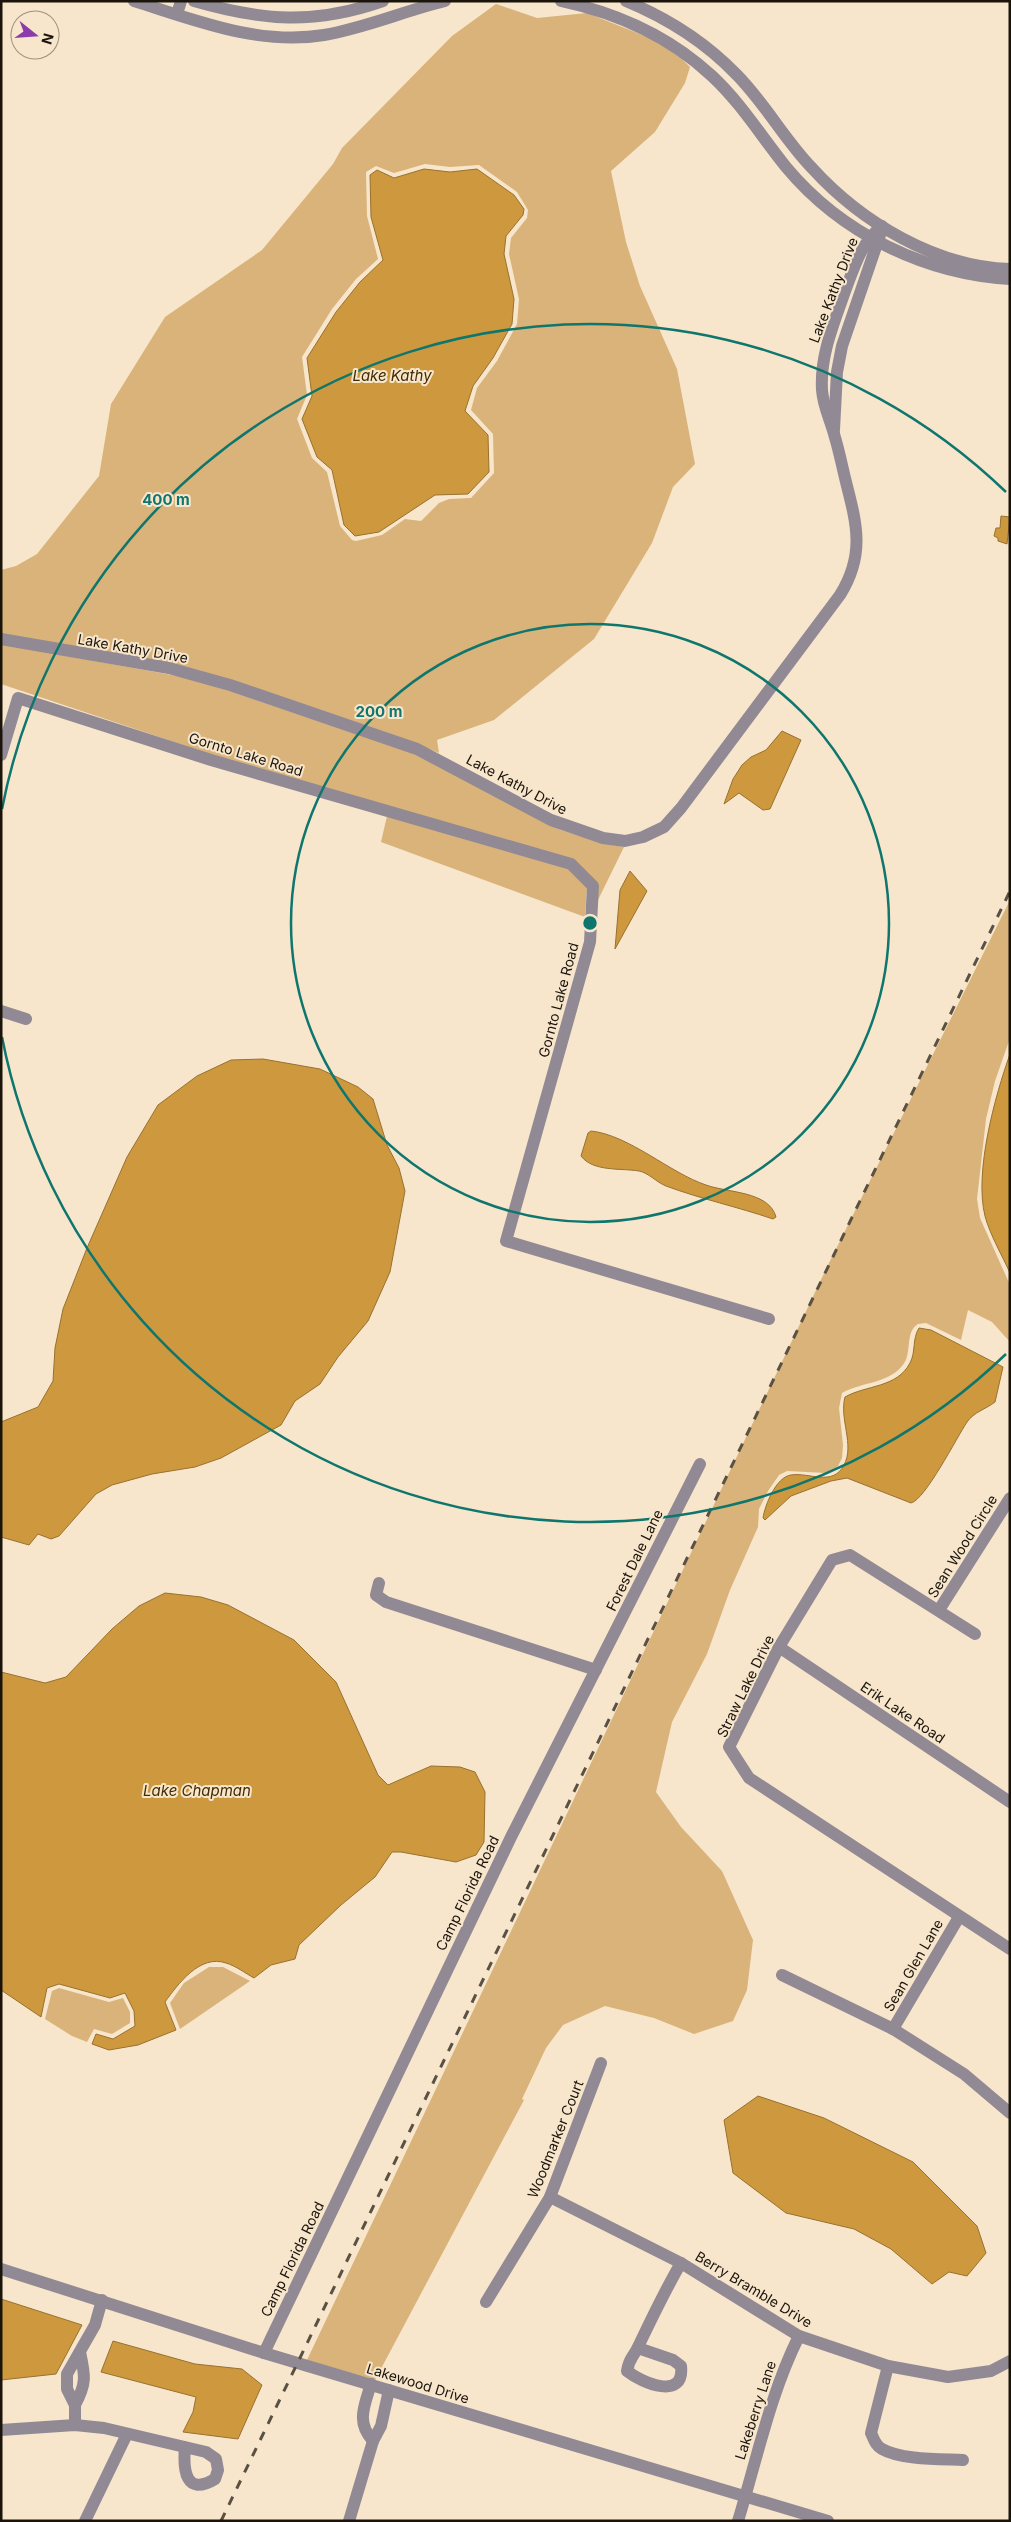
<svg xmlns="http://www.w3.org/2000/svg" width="1011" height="2522" font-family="Inter,sans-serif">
  <rect width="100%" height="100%" fill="#f7e6cc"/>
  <!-- green -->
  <g fill="#d9b379" fill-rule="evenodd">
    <path d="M496,4L537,18L587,13L650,38L680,57L690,67L685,83L655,132L611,171L626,242L640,286L677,369L695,464L673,487L652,543L594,639L494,720L437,740L439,753L397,736L232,680L1,634V570L16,566L37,554L99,476L111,404L165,317L262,250L333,164L342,148L452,36ZM425,164L450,167L479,165L517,192L528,210L527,218L511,238L509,254L519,299L517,324L497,361L477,388L471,410L493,434L494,473L471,498L449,499L439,503L421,521L405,519L382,535L356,541L352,540L340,526L327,472L312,458L297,419L307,395L302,357L332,309L356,279L378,259L367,216L366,172L376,166L394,173Z"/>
    <path d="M1,644L194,679L415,754L561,830L602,843L624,847L598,900L575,861L213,755L1,684Z"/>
    <path d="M387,816L568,869L587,887L585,917L381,842Z"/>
    <path d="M1010,900V1038L995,1081L986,1119L977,1199L980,1218L1010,1285V1342L992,1322L968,1310L961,1340L926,1323L918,1324C904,1332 913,1355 902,1366C887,1384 861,1382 842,1393L839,1408L843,1445L842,1458L838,1466L826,1473L787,1471L779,1475L768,1491L759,1509L758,1527L730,1590L707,1654L672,1722L656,1792L681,1827L722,1871L753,1940L747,1990L733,2021L694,2034L654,2018L605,2006L563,2025L546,2048L522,2099L524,2100L375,2380L307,2360L828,1265Z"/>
    <path d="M209,1967H223L250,1981L180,2029L170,2003L184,1983Z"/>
    <path d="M59,1988L109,2002L123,1998L130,2012V2023L112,2034L94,2029L87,2042L72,2036L45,2019L52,1991Z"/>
  </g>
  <!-- water -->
  <g fill="#ce993e" stroke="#98712f">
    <path d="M424,169L450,172L477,169L514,195L524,209L523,215L506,236L504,254L514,299L512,324L493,358L473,386L465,411L488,435L489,472L468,494L435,495L379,532L355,536L344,525L332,470L317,457L302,419L312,396L307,358L336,312L360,282L383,260L371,217L370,175L377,170L394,178Z"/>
    <path d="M1001,516L1010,517L1007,544L998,541V538L994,536L996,528H1000Z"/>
    <path d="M782,731L801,740L770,809L763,810L739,793L724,804L733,779L742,765L751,757L766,750Z"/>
    <path d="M630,871L647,891L615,949L620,890Z"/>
    <path d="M1010,1054V1273C1002,1255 990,1235 985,1216C974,1172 995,1096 1010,1054Z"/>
    <path d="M263,1059L320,1069L358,1087L373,1099L387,1145L399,1168L405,1191L390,1272L368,1321L338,1357L320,1384L295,1401L281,1425L221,1458L195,1467L152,1474L112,1485L96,1494L59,1536L51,1539L38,1534L29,1545L1,1537V1422L38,1407L53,1381L55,1348L63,1309L87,1248L127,1157L158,1105L197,1076L231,1060Z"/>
    <path d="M591,1131C629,1135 670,1173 706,1185C728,1193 769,1191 776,1217L773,1219C738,1207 701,1199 666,1186C656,1182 649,1173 639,1171C621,1168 593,1172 581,1156L588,1133Z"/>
    <path d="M919,1328L931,1330L1003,1367L995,1402C986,1409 974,1412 967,1422C957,1437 925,1500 911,1503L847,1478L831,1481L791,1496L765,1520L763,1518C765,1505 776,1477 791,1475C809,1472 833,1487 844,1465C855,1445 839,1419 845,1397C866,1385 897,1388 910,1363C916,1352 912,1339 919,1328Z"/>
    <path d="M165,1593L201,1597L228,1605L294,1640L336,1682L378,1775L388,1785L431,1766L460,1767L475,1772L485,1792L484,1842L476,1855L456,1862L401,1852H392L375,1877L341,1905L299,1945L295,1959L271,1965L254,1978C245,1973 236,1966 226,1963C200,1954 178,1984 165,2002L176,2030L138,2045L109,2050L92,2044L96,2034L113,2039L135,2026L134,2011L125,1993L110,1998L59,1984L47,1988L41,2017L1,1990V1672L45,1683L66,1677L112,1629L139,1606Z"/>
    <path d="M758,2096L824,2118L913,2162L977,2226L986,2253L967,2276L949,2272L932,2284L891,2249L854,2229L786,2213L733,2173L724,2120Z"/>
    <path d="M1,2299L82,2325L56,2374L1,2380Z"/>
    <path d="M113,2341L195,2364L242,2369L262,2385L238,2439L183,2432L193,2412L196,2397L101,2372Z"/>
  </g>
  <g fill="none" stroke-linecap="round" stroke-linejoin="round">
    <!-- minor -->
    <g stroke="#918a94" stroke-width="12">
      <path d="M134,1C195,20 259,46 324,35C365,28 404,11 445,1"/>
      <path d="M194,1C263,21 314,25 383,1"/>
      <path d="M561,1C617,13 670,37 712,76C741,103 761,136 786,167C841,233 924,274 1010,279"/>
      <path d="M626,1C667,18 705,42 736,74C765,103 784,139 812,168C861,222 936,267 1010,269"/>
      <path d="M177,14L181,1"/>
      <path d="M834,430L837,372L842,346L880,235"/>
      <path d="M1,639L169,668L230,685L417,749L551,820L603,838L625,841L643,837L664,827L681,808L840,595C865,555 857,525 846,482C842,466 839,450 834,434C830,419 823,406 822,390C820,356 833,326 844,294C854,268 860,244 882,226"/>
      <path d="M1,755L18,698L211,760L571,864L593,886L590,942L506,1241L769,1319"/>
      <path d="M1,1011L26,1019"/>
      <path d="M379,1583L376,1595L386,1602L596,1670"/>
      <path d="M939,1610L1010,1498"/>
      <path d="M975,1634L850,1555L832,1560L779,1647L729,1747L749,1778L1010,1949"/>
      <path d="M779,1647L1010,1802"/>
      <path d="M782,1975L893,2029L964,2074L1010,2113"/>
      <path d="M893,2029L959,1917"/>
      <path d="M550,2197L681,2263L799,2336L888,2366L948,2377L991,2371L1010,2361"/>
      <path d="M1,2269L264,2353L828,2521"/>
      <path d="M486,2302L550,2197L601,2063"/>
      <path d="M638,2348L673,2360L681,2366C685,2401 642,2383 627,2371C629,2358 633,2358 638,2347C652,2318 665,2290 681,2263"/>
      <path d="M264,2353L511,1837L700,1464"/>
      <path d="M888,2366L871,2433C874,2439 875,2445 882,2449C901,2460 941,2459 963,2460"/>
      <path d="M371,2384C364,2407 356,2422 373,2441"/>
      <path d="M75,2405C87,2383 85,2375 80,2352"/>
      <path d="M75,2425V2405L67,2389V2374L95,2325L102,2300"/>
      <path d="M1,2430L75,2425L104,2428L206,2452L216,2459L218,2470L215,2479C185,2497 183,2469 185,2447"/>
      <path d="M85,2521L127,2434"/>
      <path d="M349,2521L373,2441L381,2426L389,2390"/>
      <path d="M738,2521C757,2459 770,2394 799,2336"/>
    </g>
    <!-- rail -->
    <path stroke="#5a5143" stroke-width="3" stroke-dasharray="9 9" stroke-linecap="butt" d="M221,2521L1010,891"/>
  </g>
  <!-- distance rings -->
  <g fill="none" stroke="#0f766e" stroke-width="2.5">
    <circle cx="590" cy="923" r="299"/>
    <path d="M1006 1354A599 599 0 0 1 2 1037M2 809A599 599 0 0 1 1006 492"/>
  </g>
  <g text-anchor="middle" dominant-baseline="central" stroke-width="4" stroke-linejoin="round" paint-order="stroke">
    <!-- street labels -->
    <g font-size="14" fill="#1a140b" stroke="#f7e6cc">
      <text transform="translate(833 290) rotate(-69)">Lake Kathy Drive</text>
      <text transform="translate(133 648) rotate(10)">Lake Kathy Drive</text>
      <text transform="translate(246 754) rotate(17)">Gornto Lake Road</text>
      <text transform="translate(517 784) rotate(28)">Lake Kathy Drive</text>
      <text transform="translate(558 1000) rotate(-75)">Gornto Lake Road</text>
      <text transform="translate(962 1546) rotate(-58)">Sean Wood Circle</text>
      <text transform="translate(634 1560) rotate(-64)">Forest Dale Lane</text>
      <text transform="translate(745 1686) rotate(-64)">Straw Lake Drive</text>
      <text transform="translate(903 1712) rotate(34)">Erik Lake Road</text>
      <text transform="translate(467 1893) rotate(-64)">Camp Florida Road</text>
      <text transform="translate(913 1965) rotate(-60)">Sean Glen Lane</text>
      <text transform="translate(555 2139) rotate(-68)">Woodmarker Court</text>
      <text transform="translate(292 2259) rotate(-64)">Camp Florida Road</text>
      <text transform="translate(754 2289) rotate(31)">Berry Bramble Drive</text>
      <text transform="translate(418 2383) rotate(17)">Lakewood Drive</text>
      <text transform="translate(755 2410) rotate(-72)">Lakeberry Lane</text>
    </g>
    <!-- water labels -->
    <g font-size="15" font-style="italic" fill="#412c03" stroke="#f7e6cc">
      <text x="392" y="375">Lake Kathy</text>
      <text x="197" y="1790">Lake Chapman</text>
    </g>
  </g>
  <circle cx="590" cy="923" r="8" fill="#0f766e" stroke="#f7e6cc" stroke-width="2.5"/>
  <g font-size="15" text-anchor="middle" font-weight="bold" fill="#0f766e" stroke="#f7e6cc" stroke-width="4" stroke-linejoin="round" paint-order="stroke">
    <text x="166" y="505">400 m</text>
    <text x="379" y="717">200 m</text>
  </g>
  <!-- border -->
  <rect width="1011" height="2522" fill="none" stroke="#1a140b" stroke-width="5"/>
  <!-- north arrow -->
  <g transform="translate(35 35) rotate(107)"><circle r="24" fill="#f7e6cc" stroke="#9f927f"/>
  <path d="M0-4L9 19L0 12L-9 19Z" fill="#8b3baa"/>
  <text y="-8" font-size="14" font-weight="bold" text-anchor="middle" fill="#1a140b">N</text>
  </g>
</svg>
